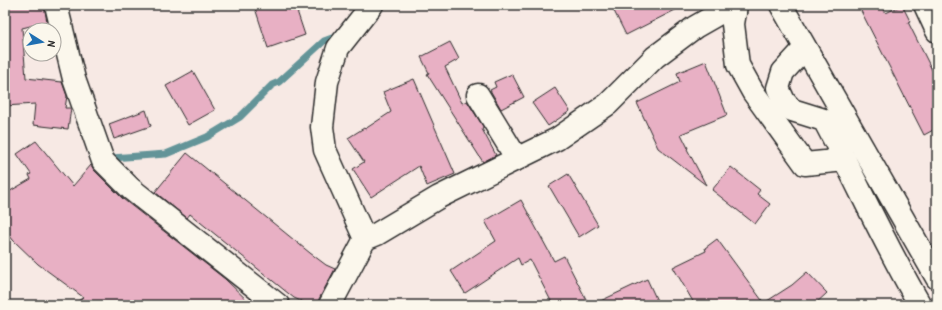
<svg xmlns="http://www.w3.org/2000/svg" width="942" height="310" font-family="'Patrick Hand',sans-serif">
  <rect width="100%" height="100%" fill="#f7e9e4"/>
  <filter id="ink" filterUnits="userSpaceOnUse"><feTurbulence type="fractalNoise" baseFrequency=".025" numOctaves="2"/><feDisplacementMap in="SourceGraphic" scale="8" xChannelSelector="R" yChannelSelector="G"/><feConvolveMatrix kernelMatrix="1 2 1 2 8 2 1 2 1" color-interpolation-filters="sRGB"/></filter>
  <g filter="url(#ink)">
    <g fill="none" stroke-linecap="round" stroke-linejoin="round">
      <!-- stream -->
      <path stroke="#639498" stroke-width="7" d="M112,158L166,154L207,137L240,117L272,85L279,82L324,41L340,35"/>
    </g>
    <!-- building -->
    <g fill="#e8b0c4" stroke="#2b2b2b">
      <path d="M5,5H44L47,22L22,28L26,78L62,82L67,96L65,108H71L68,129L33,125L35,104L5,106Z"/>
      <path d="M254,5H295L305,35L268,48Z"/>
      <path d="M611,5H685L626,35Z"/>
      <path d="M858,5H881L886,13L902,5L910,21L908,22L937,80V128L924,135Z"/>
      <path d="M450,42L459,59L445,67L462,103L467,101L484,128L482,129L496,155L483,162L427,74L429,73L421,57Z"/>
      <path d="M706,61L727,115L681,134L688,148L687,149L706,185L658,148L637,103L680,82L677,73Z"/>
      <path d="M193,71L215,110L188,125L166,86Z"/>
      <path d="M512,74L524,97L501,109L490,90L496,87L494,82Z"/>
      <path d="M414,79L455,174L427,186L419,166L371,197L353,169L364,162L348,138L364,128L365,129L391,112L383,92Z"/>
      <path d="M555,88L570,111L548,126L532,103Z"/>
      <path d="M146,110L151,126L114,139L109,124Z"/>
      <path d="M36,141L73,186L91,165L94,170L123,199L225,279L252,305H74L83,297L38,264L13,240L5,229V194L31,179L29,175L31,174L17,154Z"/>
      <path d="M187,153L310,253L326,265L335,269L319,299L318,305H310L294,298L190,214L187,218L155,192Z"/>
      <path d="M731,167L760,190L757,194L770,204L755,224L712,190Z"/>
      <path d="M568,174L598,225L579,237L549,186Z"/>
      <path d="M521,200L554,261L564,256L589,305H553L530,260L521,265L518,258L465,293L451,271L496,241L485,221Z"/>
      <path d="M717,239L764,303L792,285L807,272L827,293L814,305H695L673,267L706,251L705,248Z"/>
      <path d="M647,279L659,305H592Z"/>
    </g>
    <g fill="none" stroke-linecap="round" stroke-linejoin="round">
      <!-- street casing -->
      <g stroke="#2b2b2b" stroke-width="25">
        <g id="street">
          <path d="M56,5L74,79L103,161L131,189L278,305"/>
          <path d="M736,5L733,24L738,65L753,92L805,164L845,160"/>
          <path d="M925,5L937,31"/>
          <path d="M805,48L783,72L778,88L784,101L792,110L824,120C857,182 885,245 920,305"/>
          <path d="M478,95L517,159"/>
          <path d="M365,239L325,150L322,127L327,82L338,48L372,5"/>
          <path d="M330,305L365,239L377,234L439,197L557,139L608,104L655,57L695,27L723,11L735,13"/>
        </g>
      </g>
      <!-- secondary casing -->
      <g stroke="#2b2b2b" stroke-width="25">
        <path id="secondary" d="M781,5L937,278"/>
      </g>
      <!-- street -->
      <use href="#street" stroke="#fbf7ec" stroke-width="22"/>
      <!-- secondary -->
      <use href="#secondary" stroke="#fbf7ec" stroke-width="22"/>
    </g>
  </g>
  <!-- margin -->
  <rect width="942" height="310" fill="none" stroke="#fbf7ec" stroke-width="20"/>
  <rect x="10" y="10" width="922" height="290" fill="none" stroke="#2b2b2b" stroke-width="1.5" filter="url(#ink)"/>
  <!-- north arrow -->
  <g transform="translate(42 42) rotate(101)"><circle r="19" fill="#fbf7ec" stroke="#a8a59f"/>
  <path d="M0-3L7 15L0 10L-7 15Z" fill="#1f6fb2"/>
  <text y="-6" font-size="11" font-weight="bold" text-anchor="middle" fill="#2b2b2b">N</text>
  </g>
</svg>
